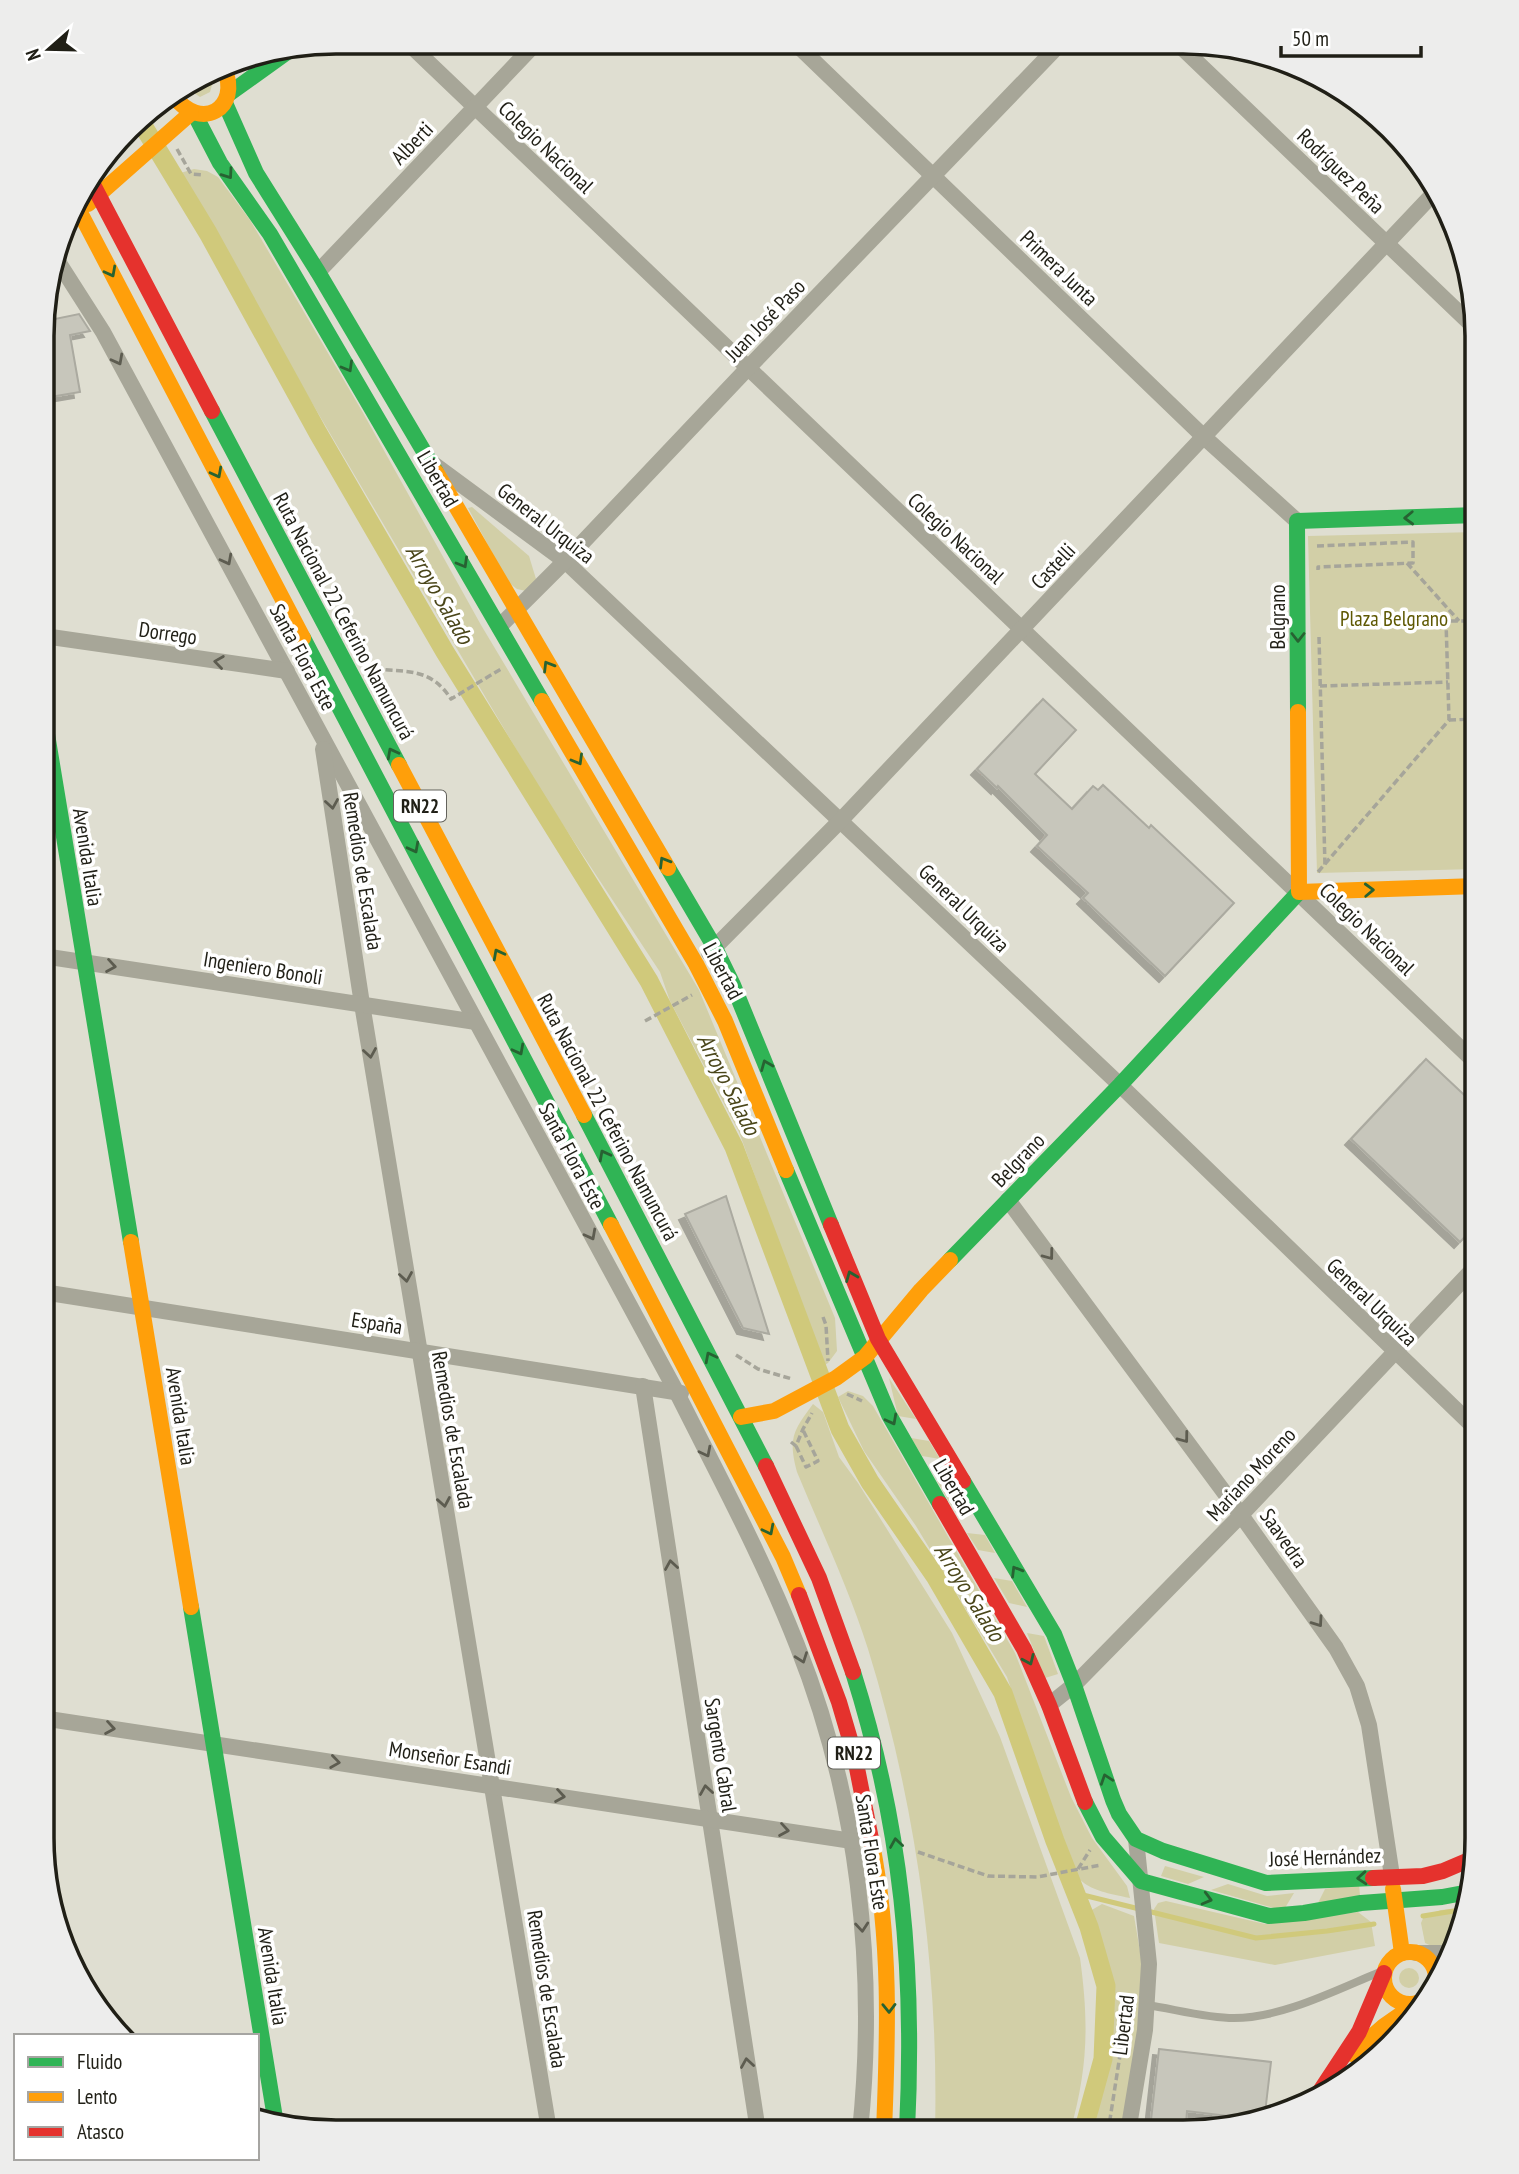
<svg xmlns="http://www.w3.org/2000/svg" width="1519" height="2174" font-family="'PT Sans Narrow',sans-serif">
  <defs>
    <filter id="shadow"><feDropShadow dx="-6" dy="6" stdDeviation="0" flood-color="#0004"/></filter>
  </defs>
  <rect width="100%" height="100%" fill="#dfded1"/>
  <!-- green -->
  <g fill="#d2cfa7">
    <path d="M208,77L212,85L210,92L200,97L194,93L191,87Z"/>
    <path d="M194,169L207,171L218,177L250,220L362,411L481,625L699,990L835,1318L837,1351L828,1363L818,1369L806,1317L739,1132L670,1001L660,972L542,793L177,174Z"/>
    <path d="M472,507L529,556L536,579L526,591L517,589L508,582L468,508Z"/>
    <path d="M1477,532V869L1317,873L1308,536Z"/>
    <path d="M889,1378L916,1419L898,1416Z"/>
    <path d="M848,1391L863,1396L873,1406L1015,1653L1071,1797L1092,1838L1127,1886L1130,1898C1085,1889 1073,1885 1061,1838L1007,1677L916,1526L864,1451L838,1397Z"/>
    <path d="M813,1404L823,1412L839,1457L858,1483L952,1633L1000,1737L1080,1958C1089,2023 1088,2068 1070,2132L935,2131C939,1970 916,1803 868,1649C849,1589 821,1530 797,1472C788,1438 793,1431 813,1404Z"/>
    <path d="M911,1438L929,1441L940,1459L922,1456Z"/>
    <path d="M937,1481L955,1484L969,1508L951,1505Z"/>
    <path d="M967,1533L985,1535L995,1553L978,1550Z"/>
    <path d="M994,1578L1012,1581L1027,1607L1009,1603Z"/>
    <path d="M1027,1633L1044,1636L1058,1674L1045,1678Z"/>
    <path d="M1165,1866L1204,1877L1188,1884L1161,1876Z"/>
    <path d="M1228,1884L1267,1896L1294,1893L1285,1908L1277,1909L1211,1890Z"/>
    <path d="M1359,1884L1360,1896L1318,1903L1325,1889Z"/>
    <path d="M1166,1901L1265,1924L1358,1912L1371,1922L1375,1946L1275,1965L1159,1943L1154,1909L1158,1903Z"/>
    <path d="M1102,1904L1134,1916L1142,1963L1140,2019L1121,2132H1094C1105,2073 1121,2012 1105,1952C1102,1938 1095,1924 1090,1911Z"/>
    <path d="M1466,1908L1461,1933L1455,1944L1434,1947L1425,1943L1421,1923L1424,1916L1441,1910Z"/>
    <circle cx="1409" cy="1978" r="10"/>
  </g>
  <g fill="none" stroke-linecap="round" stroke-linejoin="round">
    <!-- stream -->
    <g stroke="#d0c97b" stroke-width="5">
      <path d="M1075,1893L1256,1938L1327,1931L1374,1924"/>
      <path d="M1423,1916L1466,1909"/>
    </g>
    <!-- canal -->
    <path stroke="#d0c97b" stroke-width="19" d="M139,119L208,233L318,433L445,652L649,981L734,1147L840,1429L870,1482L935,1576L1003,1693L1055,1841L1089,1927L1106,1986L1103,2059L1083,2132"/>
  </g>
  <!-- building -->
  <g fill="#c7c6bb" stroke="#abaaa0" stroke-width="2" filter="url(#shadow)">
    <path d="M79,314L90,331L70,335L80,392L44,398L45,321Z"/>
    <path d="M1043,699L1076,730L1035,774L1072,809L1093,786L1098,790L1103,785L1149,828L1151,825L1234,903L1165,976L1083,898L1088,893L1037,846L1047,835L998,786L997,788L977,769Z"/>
    <path d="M1426,1059L1477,1107V1224L1460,1242L1351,1139Z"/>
    <path d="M726,1196L769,1334L743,1328L685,1214Z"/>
    <path d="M1159,2049L1271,2062L1265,2113L1245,2118L1187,2111L1186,2124L1151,2120Z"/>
  </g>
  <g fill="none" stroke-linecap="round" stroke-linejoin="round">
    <!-- path -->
    <g stroke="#a6a59a" stroke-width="3.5" stroke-dasharray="7 3.5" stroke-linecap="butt">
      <path d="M152,109L158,119"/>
      <path d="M133,127L153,112"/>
      <path d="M177,149L191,174L204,175"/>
      <path d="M1317,546L1413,542V563L1318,567V570"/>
      <path d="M1407,563L1459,621"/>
      <path d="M1319,637L1325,866"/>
      <path d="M375,669C408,672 431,668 451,699L501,669"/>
      <path d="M1320,686L1448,682"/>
      <path d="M1449,720L1477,719"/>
      <path d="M1318,872L1449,720L1446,621H1477"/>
      <path d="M645,1021L692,995"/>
      <path d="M823,1317L826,1325L828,1361"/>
      <path d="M736,1355L758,1369L792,1379"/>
      <path d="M847,1394L862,1401"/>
      <path d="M791,1442L796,1446L803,1429L812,1413"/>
      <path d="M796,1446L806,1467L818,1461L803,1430"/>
      <path d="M918,1852L988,1876L1037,1877L1101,1865"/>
      <path d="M1078,1869L1090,1850"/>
      <path d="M1108,2132L1127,2010"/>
    </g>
    <!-- lane -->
    <path stroke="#a7a698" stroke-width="8" d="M1147,2005C1174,2009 1207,2018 1234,2018C1282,2018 1336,1990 1380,1972"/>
    <!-- street -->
    <g stroke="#a7a698" stroke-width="16">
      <path d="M407,42L1477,1064"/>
      <path d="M795,43L1204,437L1297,521"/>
      <path d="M1178,44L1475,328"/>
      <path d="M57,260L103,332L676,1391C718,1475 763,1558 797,1645C858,1798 877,1968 860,2131"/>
      <path d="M318,272L536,43"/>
      <path d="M432,463L565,561L1120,1085L1477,1430"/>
      <path d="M500,626L565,561L747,369L1060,44"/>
      <path d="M44,636L287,671"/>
      <path d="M323,749L362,1004L549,2130"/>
      <path d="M709,953L841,820L1435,192"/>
      <path d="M43,956L476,1022"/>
      <path d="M1008,1200L1241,1515L1336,1648L1357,1686L1369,1725L1392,1876"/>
      <path d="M43,1292L681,1393"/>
      <path d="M643,1386L758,2131"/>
      <path d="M1049,1705L1074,1685L1241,1515L1477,1265"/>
      <path d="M42,1718L852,1841"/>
      <path d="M1416,1953H1451"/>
      <path d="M1429,1996L1430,1995"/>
      <path d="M1128,2132L1145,2030L1149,1964L1136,1839"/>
    </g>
    <!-- fast -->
    <g stroke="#30b455" stroke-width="16">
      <path d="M230,93L290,50"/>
      <path d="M225,103L256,173L318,272L436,472"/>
      <path d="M195,115L220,163L270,234L542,701"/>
      <path d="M212,411L399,765"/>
      <path d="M303,638L611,1225"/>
      <path d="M1298,712L1297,521L1477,515"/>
      <path d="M44,716L131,1242"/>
      <path d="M668,868L715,948L733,985L831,1225"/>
      <path d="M584,1115L766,1466"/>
      <path d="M786,1170L889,1415L940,1504"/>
      <path d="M950,1260L1120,1085L1299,892"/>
      <path d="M963,1481L1054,1634L1074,1685L1113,1800L1119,1814L1136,1839L1163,1851L1266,1883L1373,1878"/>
      <path d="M191,1607L276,2124"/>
      <path d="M853,1672C902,1827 915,1969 907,2131"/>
      <path d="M1085,1802L1103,1837L1141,1881L1269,1916L1304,1913L1361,1903L1442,1897L1469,1892"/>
    </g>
    <!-- slow -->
    <g stroke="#ff9f0a" stroke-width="16">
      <path d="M174,96C200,132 242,109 224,68"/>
      <path d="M88,204L191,113"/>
      <path d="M76,205L303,638"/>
      <path d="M436,472L668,868"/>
      <path d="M542,701L696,964L725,1021L786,1170"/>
      <path d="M1298,712L1299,892L1477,886"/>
      <path d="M399,765L584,1115"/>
      <path d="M611,1225L783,1557L799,1595"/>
      <path d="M131,1242L191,1607"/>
      <path d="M741,1417L774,1411L836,1378L865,1357L921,1290L950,1260"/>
      <path d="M872,1844C891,1941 888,2033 884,2131"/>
      <path d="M1393,1889L1402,1953"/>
      <circle cx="1410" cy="1978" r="26"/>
      <path d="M1352,2054L1384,2026L1417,2003"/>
    </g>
    <!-- jam -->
    <g stroke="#e5322d" stroke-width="16">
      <path d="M90,179L212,411"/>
      <path d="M831,1225L878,1339L963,1481"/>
      <path d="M766,1466L819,1578L853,1672"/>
      <path d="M940,1504L1024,1649L1049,1705L1085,1802"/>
      <path d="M799,1595L839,1702L854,1753L872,1844"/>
      <path d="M1373,1878L1423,1876L1443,1871L1476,1857"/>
      <path d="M1313,2102L1359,2032L1384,1973"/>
    </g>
  </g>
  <!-- one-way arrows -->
  <defs><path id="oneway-chevron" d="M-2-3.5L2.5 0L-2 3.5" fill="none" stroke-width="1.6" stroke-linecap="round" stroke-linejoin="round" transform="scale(1.75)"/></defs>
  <g stroke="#276232">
    <use href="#oneway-chevron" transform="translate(228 174) rotate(55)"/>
    <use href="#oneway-chevron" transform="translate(111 272) rotate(62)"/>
    <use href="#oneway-chevron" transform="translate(348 367) rotate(60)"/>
    <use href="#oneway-chevron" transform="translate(217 473) rotate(62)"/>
    <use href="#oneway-chevron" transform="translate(1409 518) rotate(178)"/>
    <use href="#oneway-chevron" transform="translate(463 563) rotate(60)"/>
    <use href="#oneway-chevron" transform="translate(1298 637) rotate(90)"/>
    <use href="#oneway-chevron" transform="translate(548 666) rotate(-121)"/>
    <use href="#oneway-chevron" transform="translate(392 753) rotate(-118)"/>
    <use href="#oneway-chevron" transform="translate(578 760) rotate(60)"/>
    <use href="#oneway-chevron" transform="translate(414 848) rotate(62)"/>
    <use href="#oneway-chevron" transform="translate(664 862) rotate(-121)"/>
    <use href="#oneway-chevron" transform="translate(1369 890) rotate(-2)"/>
    <use href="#oneway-chevron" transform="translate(498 954) rotate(-118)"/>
    <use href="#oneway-chevron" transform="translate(519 1050) rotate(62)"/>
    <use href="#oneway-chevron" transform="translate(766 1065) rotate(-112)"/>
    <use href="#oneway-chevron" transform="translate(604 1155) rotate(-118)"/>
    <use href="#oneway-chevron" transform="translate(851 1276) rotate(-112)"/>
    <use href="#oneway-chevron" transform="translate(710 1357) rotate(-117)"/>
    <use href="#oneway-chevron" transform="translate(892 1420) rotate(62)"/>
    <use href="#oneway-chevron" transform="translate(769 1530) rotate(63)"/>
    <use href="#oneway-chevron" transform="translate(1016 1571) rotate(-121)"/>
    <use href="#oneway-chevron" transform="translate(1029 1660) rotate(66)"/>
    <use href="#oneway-chevron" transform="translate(1106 1779) rotate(-109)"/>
    <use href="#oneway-chevron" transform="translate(896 1843) rotate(-99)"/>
    <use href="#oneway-chevron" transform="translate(1362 1878) rotate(176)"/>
    <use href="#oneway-chevron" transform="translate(1207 1899) rotate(15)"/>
    <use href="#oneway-chevron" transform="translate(889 2008) rotate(89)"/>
  </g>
  <g stroke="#5d5c50">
    <use href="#oneway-chevron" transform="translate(118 360) rotate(62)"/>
    <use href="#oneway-chevron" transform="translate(227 560) rotate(62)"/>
    <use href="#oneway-chevron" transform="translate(219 662) rotate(-172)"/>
    <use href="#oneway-chevron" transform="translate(332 804) rotate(81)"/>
    <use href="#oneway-chevron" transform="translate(111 966) rotate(9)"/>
    <use href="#oneway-chevron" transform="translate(370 1053) rotate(81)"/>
    <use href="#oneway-chevron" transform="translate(591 1235) rotate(62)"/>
    <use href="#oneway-chevron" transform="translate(1049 1255) rotate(53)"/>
    <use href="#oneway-chevron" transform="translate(406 1277) rotate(81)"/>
    <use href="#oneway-chevron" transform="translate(1184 1438) rotate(53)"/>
    <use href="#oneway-chevron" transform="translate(706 1452) rotate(63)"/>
    <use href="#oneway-chevron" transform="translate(444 1502) rotate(80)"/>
    <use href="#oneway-chevron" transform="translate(671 1565) rotate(-99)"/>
    <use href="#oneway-chevron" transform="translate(1318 1622) rotate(55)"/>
    <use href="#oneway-chevron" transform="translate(802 1658) rotate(70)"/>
    <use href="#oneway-chevron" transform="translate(110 1728) rotate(9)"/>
    <use href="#oneway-chevron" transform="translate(335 1762) rotate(8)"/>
    <use href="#oneway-chevron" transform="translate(706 1790) rotate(-99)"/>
    <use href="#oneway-chevron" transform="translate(560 1796) rotate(9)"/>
    <use href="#oneway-chevron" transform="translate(784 1830) rotate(9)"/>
    <use href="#oneway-chevron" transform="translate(862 1927) rotate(85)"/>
    <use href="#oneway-chevron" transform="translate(747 2063) rotate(-99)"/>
  </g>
  <g text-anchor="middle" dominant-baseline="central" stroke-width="7" stroke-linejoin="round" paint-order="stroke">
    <!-- shield labels -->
    <g fill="#fff" stroke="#63625c" stroke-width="2">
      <rect x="394" y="790.5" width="52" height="31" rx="5"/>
      <rect x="828" y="1737.5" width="52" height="31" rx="5"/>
    </g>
    <g font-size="19" font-weight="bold" fill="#201f16">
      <text x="420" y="806">RN22</text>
      <text x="854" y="1753">RN22</text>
    </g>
    <!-- street labels -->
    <g font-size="21" fill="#201f16" stroke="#fff">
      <text transform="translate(412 143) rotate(-46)">Alberti</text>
      <text transform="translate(546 147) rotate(44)">Colegio Nacional</text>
      <text transform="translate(1341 171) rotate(44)">Rodríguez Peña</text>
      <text transform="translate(1059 268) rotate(44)">Primera Junta</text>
      <text transform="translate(765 320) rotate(-46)">Juan José Paso</text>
      <text transform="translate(438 479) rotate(60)">Libertad</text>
      <text transform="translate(546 523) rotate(38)">General Urquiza</text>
      <text transform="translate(956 538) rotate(43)">Colegio Nacional</text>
      <text transform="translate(1053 566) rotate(-47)">Castelli</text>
      <text transform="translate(344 616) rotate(62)">Ruta Nacional 22 Ceferino Namuncurá</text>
      <text transform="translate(1277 617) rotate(-90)">Belgrano</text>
      <text transform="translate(168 633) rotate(8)">Dorrego</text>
      <text transform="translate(303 657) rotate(62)">Santa Flora Este</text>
      <text transform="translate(88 857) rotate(81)">Avenida Italia</text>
      <text transform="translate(363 871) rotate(81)">Remedios de Escalada</text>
      <text transform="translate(964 908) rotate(44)">General Urquiza</text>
      <text transform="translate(1367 929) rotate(44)">Colegio Nacional</text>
      <text transform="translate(263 968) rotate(9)">Ingeniero Bonoli</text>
      <text transform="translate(723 971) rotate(62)">Libertad</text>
      <text transform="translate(608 1117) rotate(62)">Ruta Nacional 22 Ceferino Namuncurá</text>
      <text transform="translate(572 1156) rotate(62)">Santa Flora Este</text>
      <text transform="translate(1018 1160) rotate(-46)">Belgrano</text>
      <text transform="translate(1372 1302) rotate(44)">General Urquiza</text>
      <text transform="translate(377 1323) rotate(9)">España</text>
      <text transform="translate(181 1416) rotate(81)">Avenida Italia</text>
      <text transform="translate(453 1430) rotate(80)">Remedios de Escalada</text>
      <text transform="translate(1251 1474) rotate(-47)">Mariano Moreno</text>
      <text transform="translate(954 1487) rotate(60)">Libertad</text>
      <text transform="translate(1284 1538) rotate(55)">Saavedra</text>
      <text transform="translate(721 1755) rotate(81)">Sargento Cabral</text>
      <text transform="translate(450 1758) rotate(9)">Monseñor Esandi</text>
      <text transform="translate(872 1852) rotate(81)">Santa Flora Este</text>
      <text transform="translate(1325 1857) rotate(-2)">José Hernández</text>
      <text transform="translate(273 1976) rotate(81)">Avenida Italia</text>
      <text transform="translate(547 1989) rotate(81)">Remedios de Escalada</text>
      <text transform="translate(1123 2025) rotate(-83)">Libertad</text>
    </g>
    <!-- park labels -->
    <g font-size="21" fill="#5e5802" stroke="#fff">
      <text x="1394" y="618">Plaza Belgrano</text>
    </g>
    <!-- water labels -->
    <g font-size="23" font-style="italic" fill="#4a461a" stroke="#fff">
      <text transform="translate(440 594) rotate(60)">Arroyo Salado</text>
      <text transform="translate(729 1084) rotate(63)">Arroyo Salado</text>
      <text transform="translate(970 1592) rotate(58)">Arroyo Salado</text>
    </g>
  </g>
  <!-- crop -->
  <path d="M0 0H1519V2174H0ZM336 54H1183A282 282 0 0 1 1465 336V1838A282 282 0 0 1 1183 2120H336A282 282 0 0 1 54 1838V336A282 282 0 0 1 336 54Z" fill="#ededec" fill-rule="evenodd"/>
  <path fill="none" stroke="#201f16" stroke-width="3.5" d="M336 54H1183A282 282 0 0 1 1465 336V1838A282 282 0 0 1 1183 2120H336A282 282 0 0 1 54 1838V336A282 282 0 0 1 336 54Z"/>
  <!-- legend -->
  <rect x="14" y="2034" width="245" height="126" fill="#ffffff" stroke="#a6a5a2" stroke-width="2"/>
  <rect x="28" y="2057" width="35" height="10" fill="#30b455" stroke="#a6a5a2" stroke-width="2"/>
  <text x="77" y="2069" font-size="21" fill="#201f16">Fluido</text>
  <rect x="28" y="2092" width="35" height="10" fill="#ff9f0a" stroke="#a6a5a2" stroke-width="2"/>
  <text x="77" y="2104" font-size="21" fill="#201f16">Lento</text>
  <rect x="28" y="2127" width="35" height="10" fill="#e5322d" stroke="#a6a5a2" stroke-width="2"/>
  <text x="77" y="2139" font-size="21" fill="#201f16">Atasco</text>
  <!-- north arrow -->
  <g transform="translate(49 49) rotate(250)" stroke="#ffffff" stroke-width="5" paint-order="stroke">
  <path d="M0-5L12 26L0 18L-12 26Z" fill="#201f16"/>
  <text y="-10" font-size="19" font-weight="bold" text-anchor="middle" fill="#201f16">N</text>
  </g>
  <!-- scale -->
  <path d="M1281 46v10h140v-10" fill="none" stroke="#201f16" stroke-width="3.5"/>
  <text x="1292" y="46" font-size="21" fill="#201f16" stroke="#ffffff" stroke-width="5" paint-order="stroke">50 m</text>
</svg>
